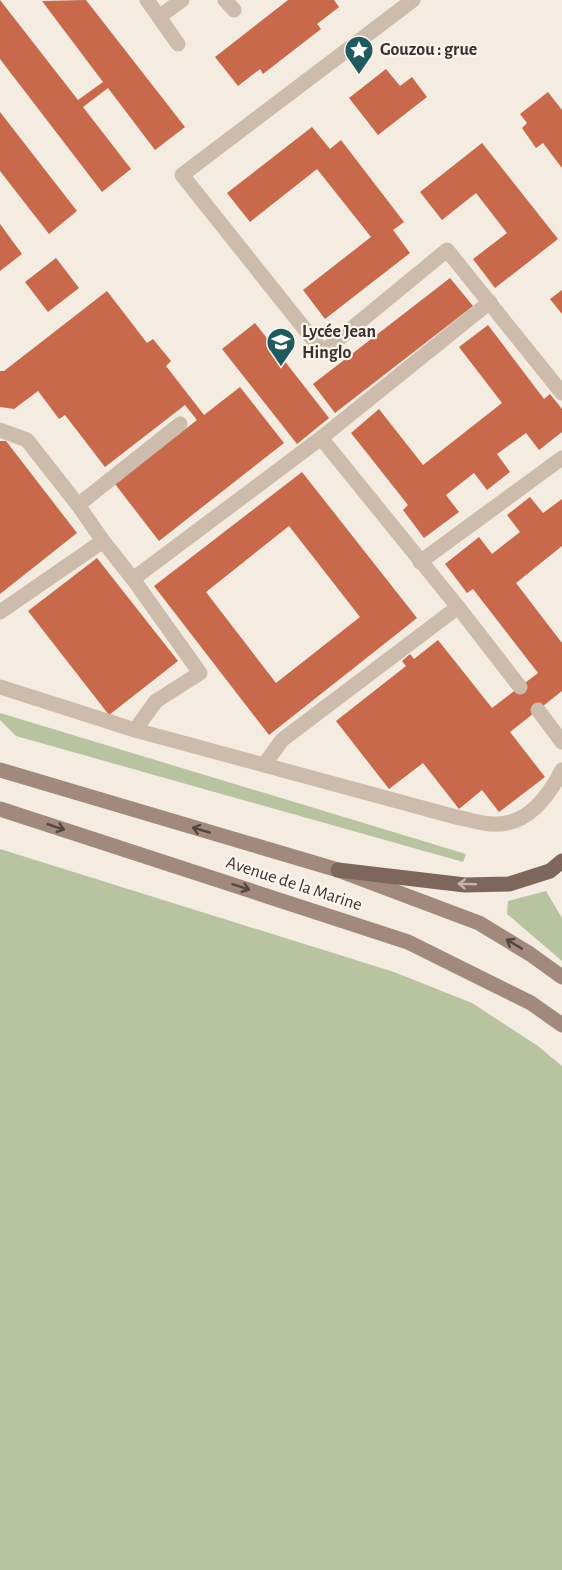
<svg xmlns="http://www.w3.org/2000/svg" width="562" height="1570" font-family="'Alegreya Sans',sans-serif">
  <rect width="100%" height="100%" fill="#f4ebe1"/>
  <!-- green -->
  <g fill="#b8c4a0">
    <path d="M0,713L466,854L463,862L16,736L0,720Z"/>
    <path d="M0,849L394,972L472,1003L538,1046L562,1066V1570H0Z"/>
    <path d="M546,891L562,918V961L507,914L508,901Z"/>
  </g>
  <!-- building -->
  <g fill="#c8694b" fill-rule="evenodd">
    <path d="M0,0L78,100L103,82L42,1L86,0L185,127L155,150L108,88L83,107L131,169L102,192L0,59Z"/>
    <path d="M288,0H334L339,7L317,24L321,29L263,74L260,69L238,86L215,57Z"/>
    <path d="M386,69L400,86L412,77L427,97L378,135L349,98Z"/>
    <path d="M548,92L562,110V168L543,143L536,148L522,128L527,123L520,114Z"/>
    <path d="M0,112L77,211L49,234L0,171Z"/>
    <path d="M312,127L330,149L341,140L404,222L393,230L410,253L325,319L303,290L371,237L317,169L250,222L227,193Z"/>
    <path d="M482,143L558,239L495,288L473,259L507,233L476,193L442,220L420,192Z"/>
    <path d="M0,224L22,254L0,271Z"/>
    <path d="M56,258L79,288L48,312L25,282Z"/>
    <path d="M450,278L473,306L335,413L313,384Z"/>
    <path d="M562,290V314L550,299Z"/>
    <path d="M107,291L147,343L153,339L171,361L166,366L204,415L240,387L284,443L159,541L115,484L197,420L185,405L105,467L65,415L59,419L38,391L14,409L0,407V371H4Z"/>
    <path d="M255,323L329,418L297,444L222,349Z"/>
    <path d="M488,325L544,399L550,394L562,409V432L539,450L526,433L497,454L510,472L487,490L474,473L446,495L459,512L424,538L403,510L408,505L351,433L379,409L423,465L502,403L459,347Z"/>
    <path d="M0,441H6L77,533L0,594Z"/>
    <path d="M302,472L417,618L269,735L154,586ZM289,526L360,617L276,683L206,592Z"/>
    <path d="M530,497L543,513L562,499V546L516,583L562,643V691L510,732L545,777L499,812L482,790L459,809L423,763L389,789L336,721L406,666L402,661L410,654L414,659L438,640L492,708L538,673L473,589L467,593L445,564L479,537L492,554L520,532L507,515Z"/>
    <path d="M97,558L178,661L109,715L28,611Z"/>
  </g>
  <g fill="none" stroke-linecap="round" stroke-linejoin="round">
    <!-- service -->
    <g stroke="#cdbbac" stroke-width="15">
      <path d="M147,0L178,44"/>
      <path d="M225,0L234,10"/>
      <path d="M413,0L182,175L323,352L447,250L562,393"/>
      <path d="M159,17L182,0"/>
      <path d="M0,430L27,440L78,505L103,541"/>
      <path d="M321,438L458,607L520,687"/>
      <path d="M78,505L180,424"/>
      <path d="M420,562L562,458"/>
      <path d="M133,579L321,438L490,302"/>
      <path d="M0,612L103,541L133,579L200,673L156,701L135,730"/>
      <path d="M0,687L135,730L456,817C468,819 481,824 493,824C527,826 548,797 562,770"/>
      <path d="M538,710L562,742"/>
      <path d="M264,765L282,740L458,607"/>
    </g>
    <!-- secondary -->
    <g stroke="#a18a7d" stroke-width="15">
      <path d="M0,770L338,870L479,923L530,954L562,977"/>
      <path d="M0,809L408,942L531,1003L562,1025"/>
    </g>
    <!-- primary -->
    <path stroke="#7d675c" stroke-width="15" d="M338,870L465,885L509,884L550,871L562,861"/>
  </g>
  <!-- one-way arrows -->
  <defs><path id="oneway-shaft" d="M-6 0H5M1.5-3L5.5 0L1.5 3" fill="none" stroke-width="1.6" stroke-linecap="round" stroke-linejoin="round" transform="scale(1.5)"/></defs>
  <g stroke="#544640">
    <use href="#oneway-shaft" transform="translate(56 827) rotate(18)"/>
    <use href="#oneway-shaft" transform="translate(201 830) rotate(-164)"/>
    <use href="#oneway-shaft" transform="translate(241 887) rotate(18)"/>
    <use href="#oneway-shaft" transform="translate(514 944) rotate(-149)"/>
  </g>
  <use stroke="#c2b5ac" href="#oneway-shaft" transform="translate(467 884) rotate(-178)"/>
  <!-- icons -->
  <defs>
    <g id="sight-pin" transform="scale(1.5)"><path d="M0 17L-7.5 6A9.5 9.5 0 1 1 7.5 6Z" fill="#1f5a5e" stroke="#fbf5ee"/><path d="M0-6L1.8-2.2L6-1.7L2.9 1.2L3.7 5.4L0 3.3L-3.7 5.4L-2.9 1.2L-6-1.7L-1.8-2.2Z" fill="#fff"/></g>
    <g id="school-pin" transform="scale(1.5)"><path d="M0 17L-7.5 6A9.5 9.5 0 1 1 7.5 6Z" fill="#1f5a5e" stroke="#fbf5ee"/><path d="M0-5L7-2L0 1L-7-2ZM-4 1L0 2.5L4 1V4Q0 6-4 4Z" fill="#fff"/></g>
  </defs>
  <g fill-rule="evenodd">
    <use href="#sight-pin" x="359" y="50"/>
    <use href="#school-pin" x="281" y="342"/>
  </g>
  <g text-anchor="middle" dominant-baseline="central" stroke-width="4.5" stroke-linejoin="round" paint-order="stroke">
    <!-- poi labels -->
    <g font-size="18" font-weight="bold" fill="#3b302b" stroke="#fbf5ee" text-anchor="start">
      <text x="380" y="50">Gouzou : grue</text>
      <text x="302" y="332">Lycée Jean<tspan x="302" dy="21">Hinglo</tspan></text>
    </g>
    <!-- street labels -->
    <g font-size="18" fill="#3b302b" stroke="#fbf5ee">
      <text transform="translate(294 884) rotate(18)">Avenue de la Marine</text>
    </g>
  </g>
</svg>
